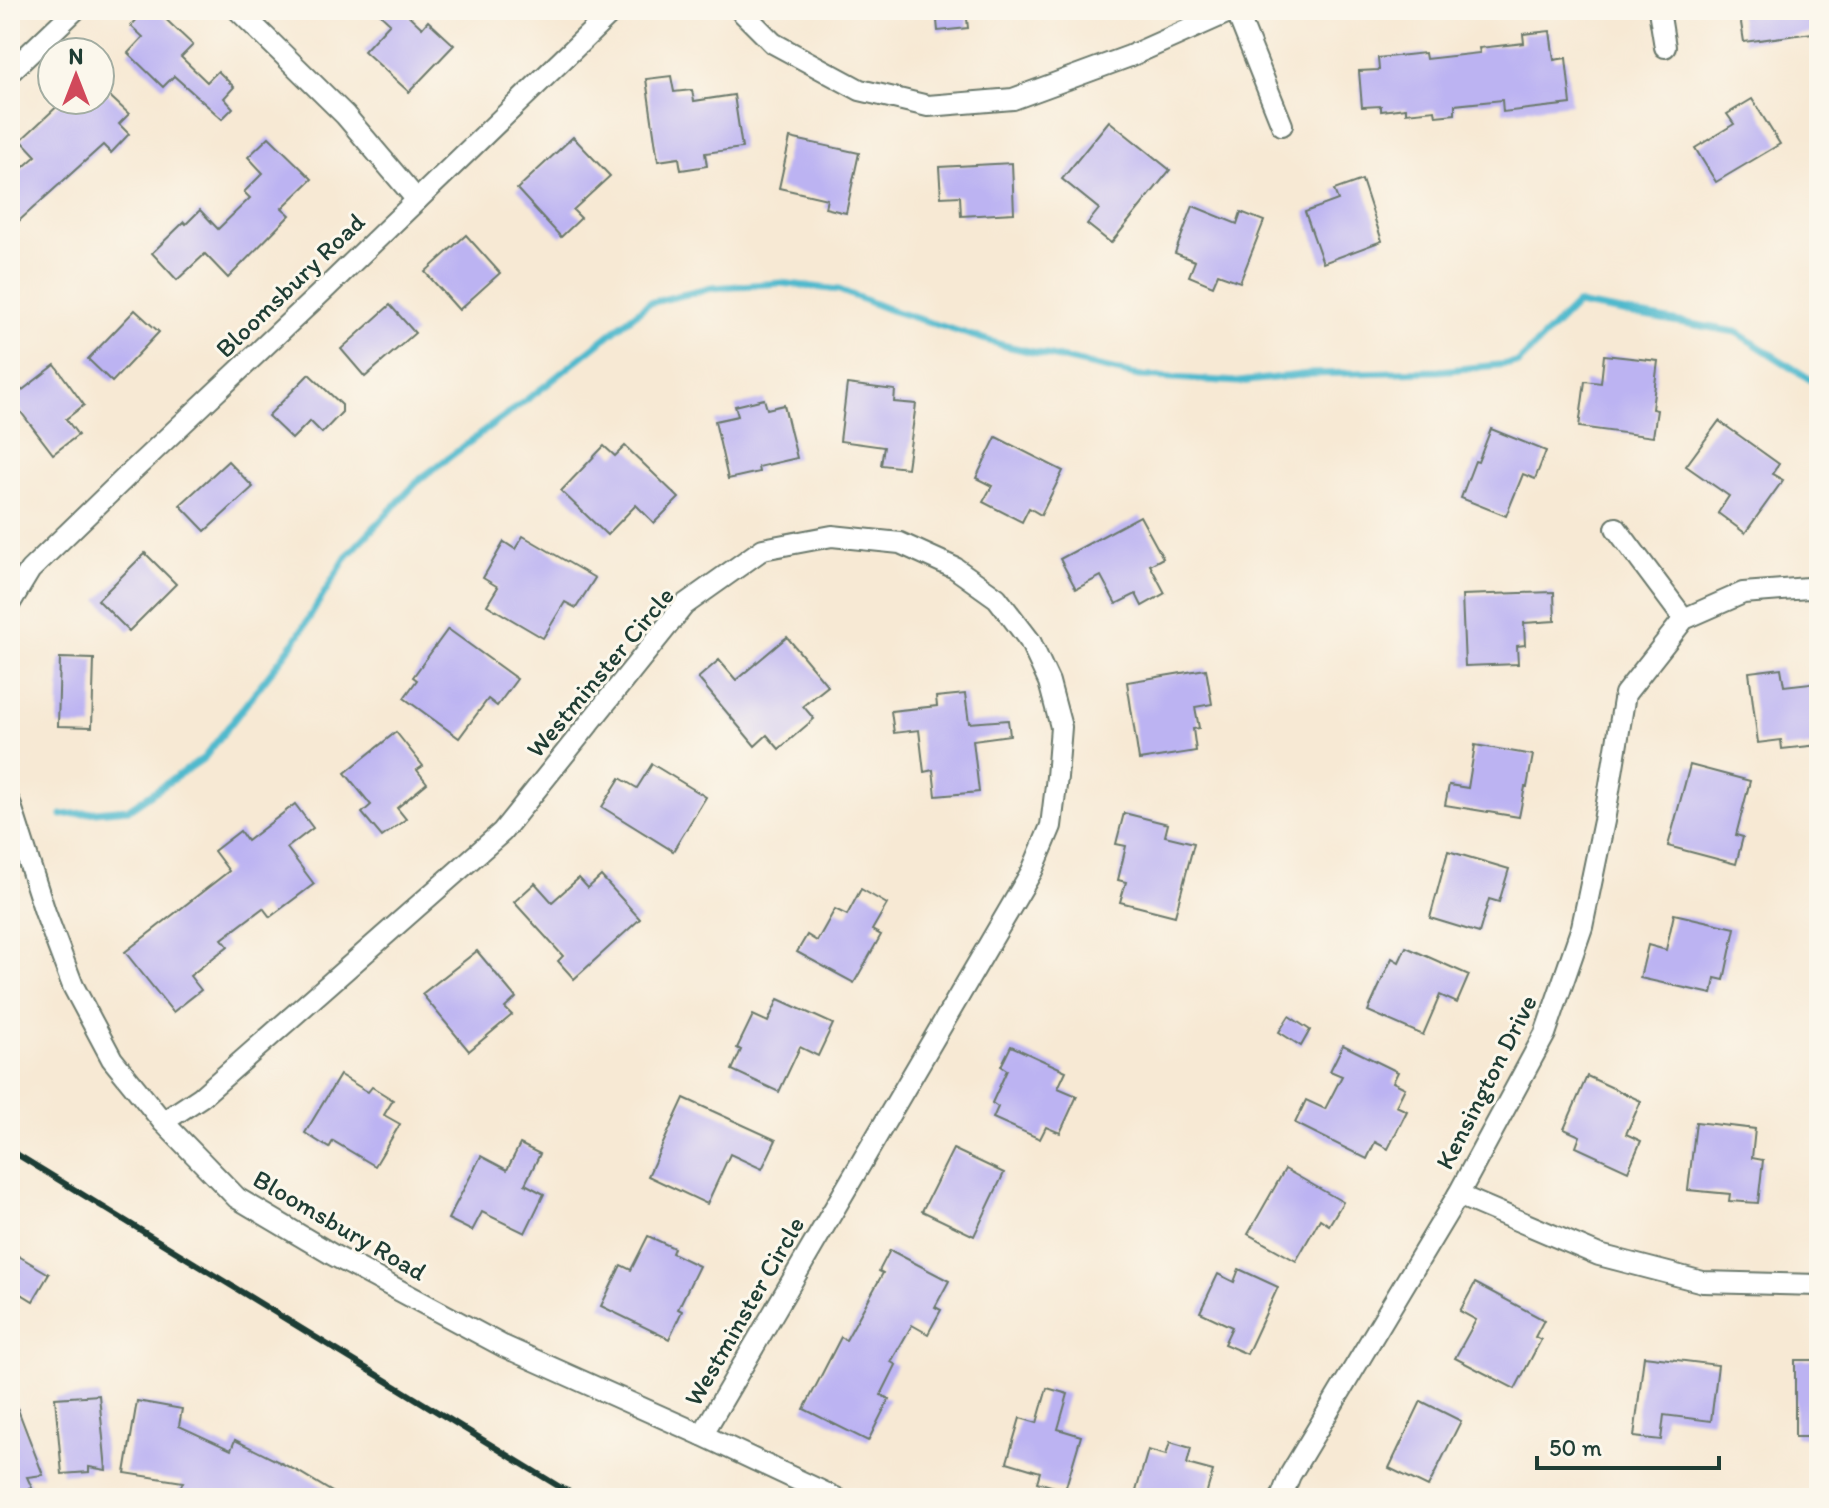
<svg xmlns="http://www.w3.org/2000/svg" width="1829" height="1508" font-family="Itim,sans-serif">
  <rect width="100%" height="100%" fill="#fbf7ec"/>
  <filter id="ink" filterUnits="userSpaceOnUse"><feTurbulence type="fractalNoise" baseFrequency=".0125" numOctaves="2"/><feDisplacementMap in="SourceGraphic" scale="16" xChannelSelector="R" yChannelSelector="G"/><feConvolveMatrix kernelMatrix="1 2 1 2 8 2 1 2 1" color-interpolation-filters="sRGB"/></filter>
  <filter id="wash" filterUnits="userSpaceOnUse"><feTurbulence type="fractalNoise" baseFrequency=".006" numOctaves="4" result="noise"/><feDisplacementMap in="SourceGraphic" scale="32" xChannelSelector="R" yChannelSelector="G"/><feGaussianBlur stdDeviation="1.8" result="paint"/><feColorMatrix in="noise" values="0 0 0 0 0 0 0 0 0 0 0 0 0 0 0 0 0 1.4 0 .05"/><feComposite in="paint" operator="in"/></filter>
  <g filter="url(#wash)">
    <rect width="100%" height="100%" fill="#f7e9d4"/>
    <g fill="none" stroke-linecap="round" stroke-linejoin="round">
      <!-- stream -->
      <path stroke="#4fb9cd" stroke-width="7" d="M62,815L129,809L204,758L295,641L347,556L420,479L545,386L649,303L712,288L781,283L839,290L890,310L1002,345L1139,376L1239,382L1309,374L1439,371L1518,363L1577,304L1736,332L1819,385"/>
    </g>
    <g id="blocks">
      <!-- building -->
      <g fill="#bcb3f2">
        <path d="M145,10H156L193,45L181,57L207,82L218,71L234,87L224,98L233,108L222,119L174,76L163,87L128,53L143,37L131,26Z"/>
        <path d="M376,10H403L422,28L428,21L454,45L409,92L364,51L390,23Z"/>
        <path d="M936,10H966L968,28L938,31Z"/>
        <path d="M1739,10H1810L1813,33L1744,42Z"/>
        <path d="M1550,31L1554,60L1566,58L1571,104L1503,112L1502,100L1455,105V114L1436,116L1435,110L1406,113V108L1381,111V106L1362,107L1359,71L1379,70L1378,58L1425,53L1426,59L1480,53L1479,48L1524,43L1523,34Z"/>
        <path d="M671,76L674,92L692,90L694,101L734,95L742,148L705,153L707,166L681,170L679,158L658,161L646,79Z"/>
        <path d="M100,87L129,114L119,124L129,134L111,153L103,145L10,229V179L36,156L21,140L64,100H100Z"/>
        <path d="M1752,99L1780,144L1716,182L1695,148L1734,124L1727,114Z"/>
        <path d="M1109,121L1170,170L1111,243L1087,224L1099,209L1062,179Z"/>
        <path d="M269,137L312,179L282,208L290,215L228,278L205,254L177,280L152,253L184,222L186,224L200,210L218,229L250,198L244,192L263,173L248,157Z"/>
        <path d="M573,137L610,176L573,210L581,218L561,237L517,189Z"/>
        <path d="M790,138L859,153L846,213L825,208L827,199L779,188Z"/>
        <path d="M1012,163L1014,213L961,216L960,196L941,197L939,167Z"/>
        <path d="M1362,180L1382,241L1323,263L1305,212L1338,200L1334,190Z"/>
        <path d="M1193,206L1237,224L1241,212L1264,221L1240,282L1218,274L1213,286L1189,276L1195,261L1175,253Z"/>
        <path d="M466,235L500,273L459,310L425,272Z"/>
        <path d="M390,305L415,333L365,377L341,349Z"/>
        <path d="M135,310L159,332L112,382L88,359Z"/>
        <path d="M1604,355L1658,361L1652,409L1657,410L1653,437L1579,427L1585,381L1601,383Z"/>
        <path d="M55,365L84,405L66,419L78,435L53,454L11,399Z"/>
        <path d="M309,374L342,405V412L322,433L310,421L292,439L268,416Z"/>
        <path d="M847,384L895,390L894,402L916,404L907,468L881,465L884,447L840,441Z"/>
        <path d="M764,399L767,409L784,405L797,458L758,467L759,472L728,479L715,421L738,416L735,406Z"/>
        <path d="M1719,421L1779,464L1772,474L1783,480L1745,533L1718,513L1729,496L1686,466Z"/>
        <path d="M1491,429L1546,451L1535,479L1523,474L1506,516L1461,498L1475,461L1478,462Z"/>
        <path d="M996,437L1063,471L1041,515L1029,508L1022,522L983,502L992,486L976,478Z"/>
        <path d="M604,446L615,456L625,446L679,498L654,523L636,505L607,535L561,491Z"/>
        <path d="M228,461L253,487L205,531L180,505Z"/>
        <path d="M1140,516L1163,558L1150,565L1165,593L1142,606L1136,594L1116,604L1101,576L1076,589L1060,559Z"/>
        <path d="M523,536L595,578L576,608L565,602L543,638L487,605L498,587L483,578L504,542L515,549Z"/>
        <path d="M145,553L176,584L129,631L98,600Z"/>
        <path d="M1554,592L1555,621L1524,623L1525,645L1517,646L1518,664L1465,666L1462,595Z"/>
        <path d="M448,629L517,679L497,706L488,699L459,738L404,698L417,680L413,677Z"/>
        <path d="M787,637L828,686L803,706L814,719L779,749L767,735L755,746L698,678L719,660L736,680Z"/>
        <path d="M60,658L94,659L92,727L58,726Z"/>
        <path d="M1781,668L1784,686L1819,682V745L1782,749L1781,740L1758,743L1749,672Z"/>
        <path d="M1206,669L1212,704L1195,707L1199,728L1193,729L1196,751L1139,760L1127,682Z"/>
        <path d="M965,694L969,723L1008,720L1010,735L973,740L979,792L936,796L933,770L924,772L919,730L894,733L891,711L937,706L936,697Z"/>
        <path d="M396,732L423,766L417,770L427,783L397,808L406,819L382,837L362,813L371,805L345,773Z"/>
        <path d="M1475,745L1533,755L1527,787H1525L1519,817L1445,805L1449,785L1468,788Z"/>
        <path d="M652,764L706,797L673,851L602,807L620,778L637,788Z"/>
        <path d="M1690,765L1750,781L1736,835L1743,837L1736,864L1668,846Z"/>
        <path d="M295,804L313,828L287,848L314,884L270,917L263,908L222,939L228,946L190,976L201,990L173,1012L125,952L229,871L214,851L240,831L247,841Z"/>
        <path d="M1124,813L1168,824L1165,836L1194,843L1175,916L1120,902L1126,882L1118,880L1126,846L1116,844Z"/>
        <path d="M1448,851L1509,869L1499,902L1489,899L1479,933L1430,918Z"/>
        <path d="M601,876L640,919L574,979L558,961L563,956L514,902L535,883L552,902L579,878L588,888Z"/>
        <path d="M861,889L887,904L872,930L881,935L854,983L797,952L807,935L817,941L835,909L847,915Z"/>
        <path d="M1674,914L1735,928L1724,980L1715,978L1712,994L1640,978L1648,945L1666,950Z"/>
        <path d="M1406,947L1469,975L1457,1003L1440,995L1423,1035L1368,1011L1392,958L1399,962Z"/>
        <path d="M477,951L516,998L505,1008L512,1015L469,1051L422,994Z"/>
        <path d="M778,999L833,1024L818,1056L800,1047L779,1092L732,1070L741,1050L737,1048L753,1015L768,1022Z"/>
        <path d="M1289,1016L1310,1030L1301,1046L1279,1032Z"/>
        <path d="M1343,1045L1398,1072L1393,1082L1405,1088L1396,1106L1407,1111L1388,1149L1375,1142L1367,1159L1295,1123L1306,1100L1325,1109L1342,1076L1330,1071Z"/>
        <path d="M1011,1046L1066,1071L1058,1088L1077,1096L1060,1133L1046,1127L1040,1139L993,1118L998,1107L992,1103L1007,1070L1001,1066Z"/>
        <path d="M340,1075L368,1092L372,1087L393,1100L384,1115L400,1124L375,1166L333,1141L329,1148L305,1133Z"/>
        <path d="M1587,1076L1641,1101L1626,1134L1641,1141L1628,1171L1576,1147L1580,1136L1564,1129Z"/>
        <path d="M684,1098L776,1140L762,1169L730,1154L707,1204L648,1176Z"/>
        <path d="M1696,1122L1755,1129L1752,1158L1763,1160L1758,1203L1729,1201L1730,1194L1688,1190Z"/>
        <path d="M520,1144L540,1154L525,1184L544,1194L525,1233L482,1212L472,1231L448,1219L481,1156L507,1170Z"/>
        <path d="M953,1149L1004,1173L974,1236L922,1211Z"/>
        <path d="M1285,1169L1343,1202L1329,1225L1320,1219L1296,1261L1248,1234Z"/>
        <path d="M648,1236L674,1248L672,1253L699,1266L678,1309L682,1311L669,1339L601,1306L621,1265L631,1270Z"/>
        <path d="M890,1250L949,1281L935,1307L941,1310L928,1334L912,1325L891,1362L896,1365L881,1395L889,1399L868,1441L804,1409L841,1337L846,1340L883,1273L879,1271Z"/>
        <path d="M10,1251L49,1274L33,1301L10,1287Z"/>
        <path d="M1239,1269L1278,1287L1247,1354L1224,1344L1232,1327L1200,1312L1218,1274L1234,1282Z"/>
        <path d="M1475,1283L1544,1320L1535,1337L1541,1340L1515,1389L1455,1358L1476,1320L1460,1311Z"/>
        <path d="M1644,1356L1718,1365L1711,1421L1664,1415L1661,1440L1634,1437Z"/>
        <rect x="1795" y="1360" width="24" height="77"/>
        <path d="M1047,1388L1068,1394L1058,1429L1081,1436L1065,1490L1037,1482L1040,1472L1007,1462L1020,1418L1037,1423Z"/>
        <path d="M12,1394L43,1475L27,1477L32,1488L10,1496V1395Z"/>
        <path d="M99,1395L106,1470L89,1467V1472L62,1474L55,1398Z"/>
        <path d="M137,1401L182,1409L179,1426L231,1450L235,1440L299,1472L342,1498H191L178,1492L183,1482L125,1473Z"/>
        <path d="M1421,1401L1461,1421L1428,1487L1389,1468Z"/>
        <path d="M1170,1442L1191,1448L1187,1464L1213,1471L1205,1498H1134L1148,1450L1166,1455Z"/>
      </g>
    </g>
  </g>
  <g filter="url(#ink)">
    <use href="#blocks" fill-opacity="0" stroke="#6b796c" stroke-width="2"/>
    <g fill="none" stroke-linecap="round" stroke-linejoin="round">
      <!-- minor casing -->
      <g stroke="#6b796c" stroke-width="24">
        <g id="minor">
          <path d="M238,10L345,115L417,200"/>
          <path d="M740,10L773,43L860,90L928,106L1013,99L1130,56L1233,10"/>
          <path d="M1236,10L1282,125"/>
          <path d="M1659,10L1665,47"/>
          <path d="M10,72L75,10"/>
          <path d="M1616,528L1684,619"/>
          <path d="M10,603L30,570L127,476L324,290L614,10"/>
          <path d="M10,803L45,912L73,986L112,1059L163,1122L237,1198L333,1255L503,1346L702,1435L836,1498"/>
          <path d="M163,1122L201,1097L502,832L684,605L763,549L832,536L900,543L955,568L997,598L1030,641L1049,682L1061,727L1057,777L1051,826L1032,871L702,1435"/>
          <path d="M1458,1195L1599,1255L1703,1282L1819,1285"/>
          <path d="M1281,1498L1290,1475L1458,1195L1545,1034L1582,927L1604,821L1625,694L1684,619L1743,593L1808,588L1819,591"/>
        </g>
      </g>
      <!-- minor -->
      <use href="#minor" stroke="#fff" stroke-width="20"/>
      <!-- rail -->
      <path stroke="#1f3d34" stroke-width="6" d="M10,1150L563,1489L585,1498"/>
    </g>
  </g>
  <g text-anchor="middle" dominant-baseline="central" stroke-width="6" stroke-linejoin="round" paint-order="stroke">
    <!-- street labels -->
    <g font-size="26" fill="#1f3d34" stroke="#fbf7ec">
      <text transform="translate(290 285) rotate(-44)">Bloomsbury Road</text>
      <text transform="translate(600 672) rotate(-50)">Westminster Circle</text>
      <text transform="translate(1486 1082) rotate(-63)">Kensington Drive</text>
      <text transform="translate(340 1225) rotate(30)">Bloomsbury Road</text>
      <text transform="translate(744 1311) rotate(-60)">Westminster Circle</text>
    </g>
  </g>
  <!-- margin -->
  <rect width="1829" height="1508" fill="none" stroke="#fbf7ec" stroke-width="40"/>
  <!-- north arrow -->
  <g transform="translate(76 76)"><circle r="38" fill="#fbf7ec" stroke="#a3ada2" stroke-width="2"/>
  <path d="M0-6L14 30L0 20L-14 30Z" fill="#d1495b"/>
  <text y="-12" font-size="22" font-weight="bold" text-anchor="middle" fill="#1f3d34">N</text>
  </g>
  <!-- scale -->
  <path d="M1537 1456v12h182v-12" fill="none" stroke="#1f3d34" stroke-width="4"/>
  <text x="1549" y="1456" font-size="24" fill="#1f3d34" stroke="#fbf7ec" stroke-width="6" paint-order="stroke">50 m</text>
</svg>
